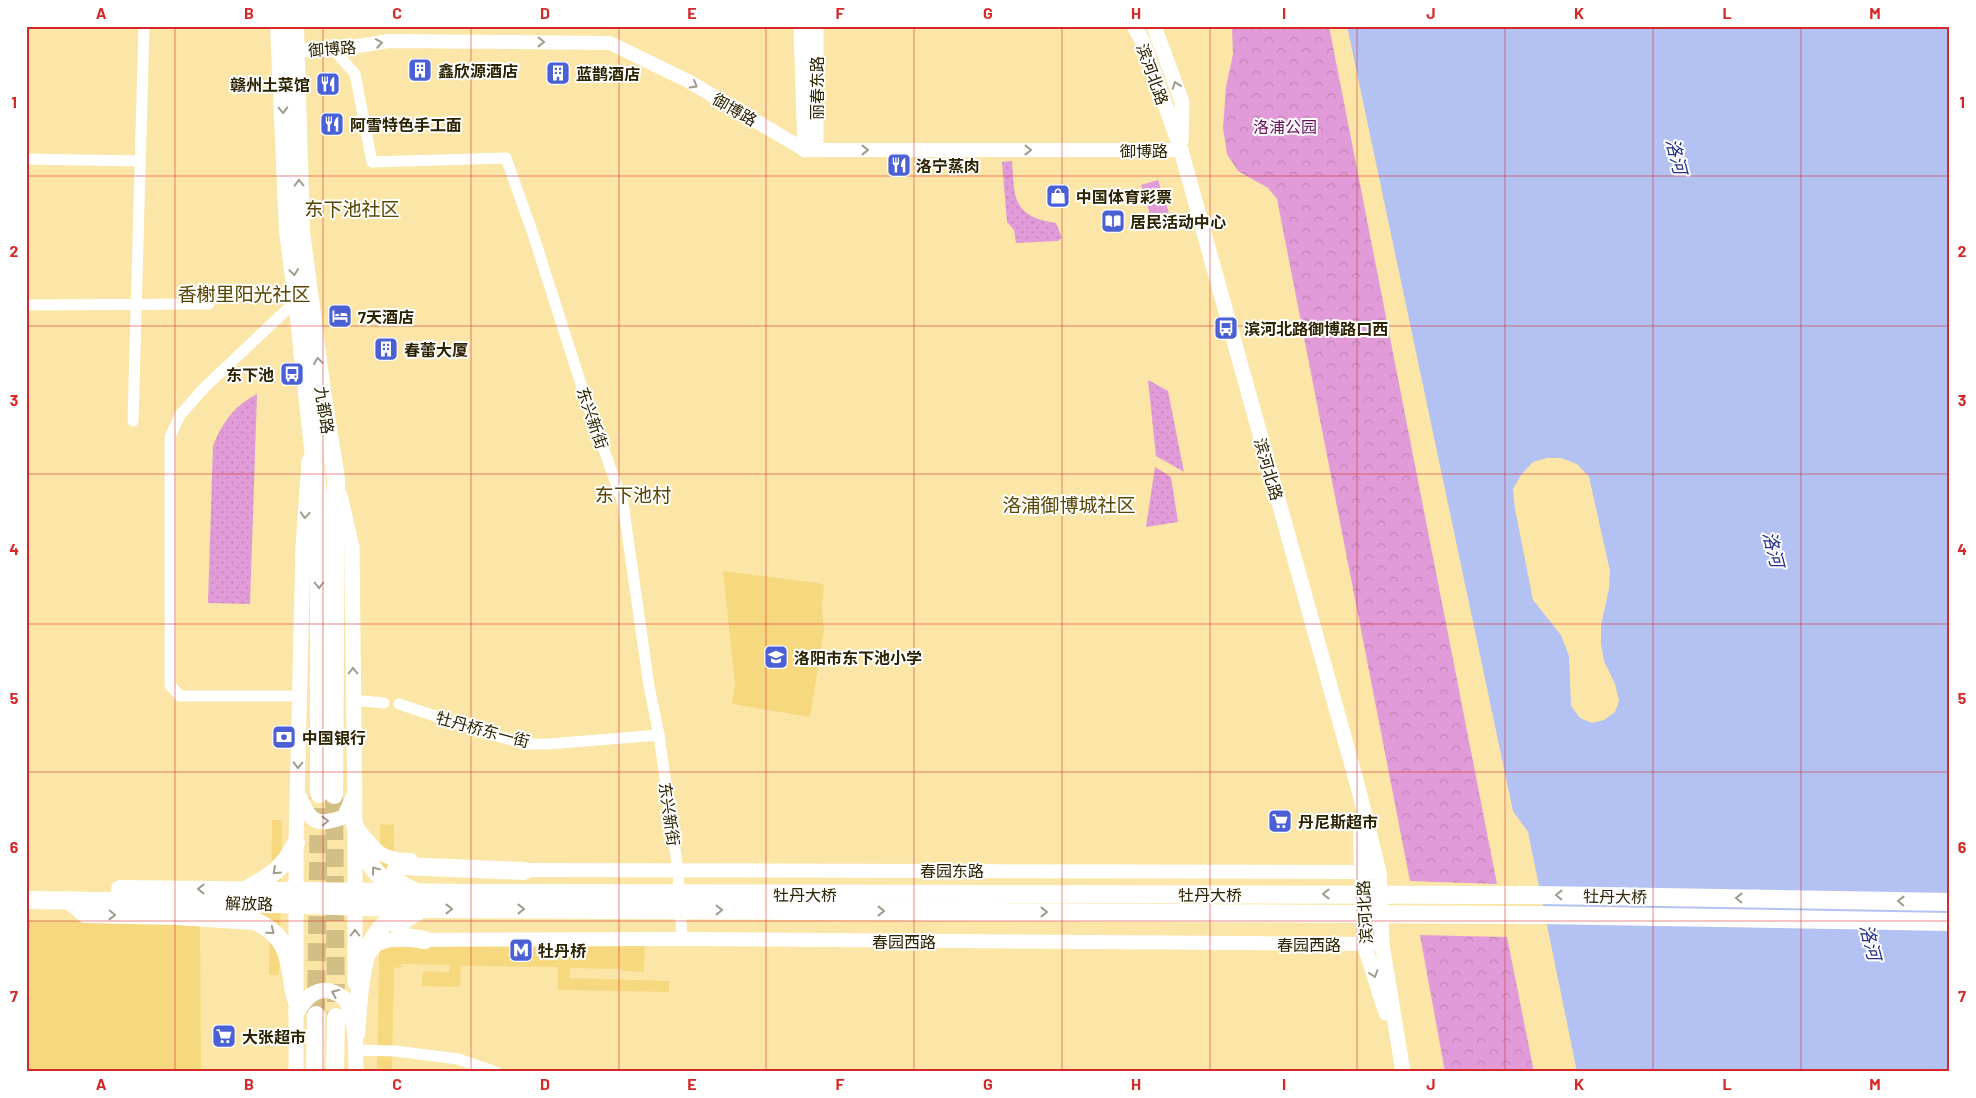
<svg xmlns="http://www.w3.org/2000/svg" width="1976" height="1098" font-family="Barlow,'Noto Sans SC',sans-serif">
  <defs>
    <pattern id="grass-dots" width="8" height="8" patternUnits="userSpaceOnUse" patternTransform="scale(1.25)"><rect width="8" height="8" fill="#e19bd8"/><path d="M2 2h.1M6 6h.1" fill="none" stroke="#c185b8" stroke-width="1.8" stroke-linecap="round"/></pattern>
    <pattern id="park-crowns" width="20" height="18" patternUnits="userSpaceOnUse" patternTransform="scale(1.25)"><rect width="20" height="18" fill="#e19bd8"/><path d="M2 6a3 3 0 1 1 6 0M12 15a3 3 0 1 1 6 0" fill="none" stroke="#c185b8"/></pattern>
  </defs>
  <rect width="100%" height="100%" fill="#fbe6a7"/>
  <!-- built -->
  <g fill="#f6d87f">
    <path d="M723,571L824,584L822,607L824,630L810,717L732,704L735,684Z"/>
    <path d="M272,820H282L281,891L380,893V824L394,825L392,930L401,932L623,937L645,934L644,972L623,971L622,969L570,968L569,978L669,981V992L558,990V967L461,966L460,987L422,986L423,971L449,972V965L401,964V967L394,968L392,1072H377L380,905L281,903L279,975H269L270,919H262V898H271Z"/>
    <path d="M26,921H200L201,1072H26Z"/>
  </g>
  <!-- grass -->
  <g fill="url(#grass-dots)">
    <path d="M1012,161C1013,172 1013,191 1017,200C1023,216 1041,221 1056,223L1062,238L1058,241L1016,243L1014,230L1007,222L1002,162Z"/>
    <path d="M1148,380L1168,391L1184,472L1156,456Z"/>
    <path d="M257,394L250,604L208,603L213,446C222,423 234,406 257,394Z"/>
    <path d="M1155,467L1171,477L1178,522L1146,527Z"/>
  </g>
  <!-- park -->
  <g fill="url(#park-crowns)">
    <path d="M1232,26H1329L1497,884L1410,881L1277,199L1268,188L1238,171L1227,154L1223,128L1226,87L1233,54Z"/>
    <path d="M1420,935L1507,937L1534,1072H1445Z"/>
  </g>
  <!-- pitch -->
  <path fill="#e19bd8" d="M1158,180L1169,213L1150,214L1141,185Z"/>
  <!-- water -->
  <path fill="#b3c2f3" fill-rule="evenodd" d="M1347,26H1950V1072H1577L1528,832L1513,811ZM1547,458H1561L1577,464L1589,477L1610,571L1609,589L1601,625V644L1604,661L1615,684L1619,701L1615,712L1604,720L1592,723L1580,718L1571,706L1569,656L1561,635L1533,600L1515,509L1513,489L1521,475L1533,462Z"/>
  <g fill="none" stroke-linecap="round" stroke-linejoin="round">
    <!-- primary-tunnel -->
    <g stroke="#d2bf86" stroke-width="18" stroke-dasharray="18 9" stroke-linecap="butt">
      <path d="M334,795L336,1017"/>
      <path d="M316,1015L319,794"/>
    </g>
    <!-- minor -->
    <g stroke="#fff" stroke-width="11">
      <path d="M334,50L355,74L372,162L506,158L533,234L586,400L623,503L649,686L659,735L678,871L682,939"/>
      <path d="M26,159L140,161"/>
      <path d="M297,300L205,387L180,415L170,437V685L180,696H300"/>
      <path d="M26,305L209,304"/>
      <path d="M133,421L144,26"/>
      <path d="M353,700L384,703"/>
      <path d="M399,704L486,733L527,744H548L659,735"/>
      <path d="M356,1050L395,1051L458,1059L496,1072"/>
    </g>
    <!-- tertiary -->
    <g stroke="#fff" stroke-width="14">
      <path d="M295,50H334L389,41L610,43L688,81L805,150H1181"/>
      <path d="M358,829C377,852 381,860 411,860"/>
      <path d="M515,870L1373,872"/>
      <path d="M369,954L377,944L390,940L682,939L1382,944"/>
    </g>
    <!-- secondary -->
    <g stroke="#fff" stroke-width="15">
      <path d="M801,26L805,150"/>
      <path d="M816,26V150"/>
      <path d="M1134,26L1143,42L1181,150L1358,787L1379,872L1382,944L1403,1072"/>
      <path d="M1154,26L1182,102L1181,141"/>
      <path d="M340,495L352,547L355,825V983"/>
      <path d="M299,796C310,822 316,827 344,817L353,797"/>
      <path d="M1360,822L1364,944L1386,1013"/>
      <path d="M296,1014C304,1001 315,985 333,992C338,994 343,996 346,1001C351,1008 352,1019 354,1028"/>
      <path d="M355,1023L356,1072"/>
      <path d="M296,1072V843L303,548L309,461"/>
    </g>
    <!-- primary -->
    <g stroke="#fff" stroke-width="18">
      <path d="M279,26L288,231L297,300L319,504V794"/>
      <path d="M295,26L301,232L322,391L336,479L334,795"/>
      <path d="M355,825C363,852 372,880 401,888"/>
      <path d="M249,888C271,876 285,867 296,843"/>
      <path d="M120,889L471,893L1539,895L1950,902"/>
      <path d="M414,891L398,883L394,879L396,869L402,866L524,871"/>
      <path d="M26,900L246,903L424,909L1539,915L1950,922"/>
      <path d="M69,900L85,914L176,916L255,921C292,938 288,962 295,997"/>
      <path d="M416,913C407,917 399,922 400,934L405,937L425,940"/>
      <path d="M356,1034C360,997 357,937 395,917C401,914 408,913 414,912"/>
      <path d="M315,1072L316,1015"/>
      <path d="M335,1072L336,1017"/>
    </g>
  </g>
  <!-- one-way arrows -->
  <defs><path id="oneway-chevron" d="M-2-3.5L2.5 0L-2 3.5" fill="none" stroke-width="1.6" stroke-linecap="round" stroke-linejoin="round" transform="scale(1.25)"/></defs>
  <g stroke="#a09c8d">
    <use href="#oneway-chevron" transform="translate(541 42) rotate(1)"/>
    <use href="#oneway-chevron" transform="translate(379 43) rotate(-9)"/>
    <use href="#oneway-chevron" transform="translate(694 85) rotate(30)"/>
    <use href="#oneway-chevron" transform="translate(1176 85) rotate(-110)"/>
    <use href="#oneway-chevron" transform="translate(283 110) rotate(88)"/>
    <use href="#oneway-chevron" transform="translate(865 150)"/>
    <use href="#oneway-chevron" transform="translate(1028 150)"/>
    <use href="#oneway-chevron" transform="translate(299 183) rotate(-92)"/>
    <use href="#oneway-chevron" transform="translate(294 272) rotate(82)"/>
    <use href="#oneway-chevron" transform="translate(318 361) rotate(-98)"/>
    <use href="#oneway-chevron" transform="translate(305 515) rotate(94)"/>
    <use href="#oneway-chevron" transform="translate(319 585) rotate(90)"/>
    <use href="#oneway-chevron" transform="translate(353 671) rotate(-90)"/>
    <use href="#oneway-chevron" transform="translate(298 765) rotate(92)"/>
    <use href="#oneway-chevron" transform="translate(325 821) rotate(-1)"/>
    <use href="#oneway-chevron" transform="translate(375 870) rotate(-127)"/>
    <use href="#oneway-chevron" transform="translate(276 871) rotate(137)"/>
    <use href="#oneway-chevron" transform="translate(201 889) rotate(-180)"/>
    <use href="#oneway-chevron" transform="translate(1326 894) rotate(-180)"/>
    <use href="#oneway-chevron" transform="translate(1559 895) rotate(-179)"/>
    <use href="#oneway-chevron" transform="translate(1739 898) rotate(-179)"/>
    <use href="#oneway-chevron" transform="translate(1901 901) rotate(-179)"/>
    <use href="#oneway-chevron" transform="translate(449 909)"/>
    <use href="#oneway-chevron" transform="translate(521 909)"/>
    <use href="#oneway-chevron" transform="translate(719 910)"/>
    <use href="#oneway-chevron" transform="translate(881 911)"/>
    <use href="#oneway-chevron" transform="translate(1044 912)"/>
    <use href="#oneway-chevron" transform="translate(112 915) rotate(1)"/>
    <use href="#oneway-chevron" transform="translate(271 931) rotate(39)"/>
    <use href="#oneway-chevron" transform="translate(355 933) rotate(-90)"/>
    <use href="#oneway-chevron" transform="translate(1374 974) rotate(72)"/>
    <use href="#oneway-chevron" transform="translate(335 993) rotate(-157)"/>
  </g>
  <!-- grid -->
  <path fill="none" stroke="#d62828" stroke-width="1" stroke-opacity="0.55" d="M175,26V1072M323,26V1072M471,26V1072M619,26V1072M766,26V1072M914,26V1072M1062,26V1072M1210,26V1072M1357,26V1072M1505,26V1072M1653,26V1072M1801,26V1072M26,176H1950M26,326H1950M26,474H1950M26,624H1950M26,772H1950M26,921H1950"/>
  <!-- icons -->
  <defs>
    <g id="building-square" transform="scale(1.25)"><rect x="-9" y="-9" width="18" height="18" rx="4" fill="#4a60d4" stroke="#fff"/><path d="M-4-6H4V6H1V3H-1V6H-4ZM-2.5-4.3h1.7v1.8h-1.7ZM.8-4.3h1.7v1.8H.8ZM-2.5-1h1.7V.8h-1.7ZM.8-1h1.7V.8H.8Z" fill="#fff"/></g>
    <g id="restaurant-square" transform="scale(1.25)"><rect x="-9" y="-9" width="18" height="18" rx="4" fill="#4a60d4" stroke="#fff"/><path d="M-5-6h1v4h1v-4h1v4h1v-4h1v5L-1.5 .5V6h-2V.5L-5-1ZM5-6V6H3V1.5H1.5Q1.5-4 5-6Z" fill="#fff"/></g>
    <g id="shop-square" transform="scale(1.25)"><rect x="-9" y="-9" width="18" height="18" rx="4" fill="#4a60d4" stroke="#fff"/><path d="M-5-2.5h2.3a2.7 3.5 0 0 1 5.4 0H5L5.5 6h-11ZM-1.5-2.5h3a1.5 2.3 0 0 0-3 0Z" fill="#fff"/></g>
    <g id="library-square" transform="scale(1.25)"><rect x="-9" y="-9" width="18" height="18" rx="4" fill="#4a60d4" stroke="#fff"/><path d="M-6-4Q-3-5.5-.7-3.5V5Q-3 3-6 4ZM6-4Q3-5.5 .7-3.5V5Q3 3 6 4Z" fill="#fff"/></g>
    <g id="hotel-square" transform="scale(1.25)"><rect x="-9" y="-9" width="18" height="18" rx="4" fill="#4a60d4" stroke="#fff"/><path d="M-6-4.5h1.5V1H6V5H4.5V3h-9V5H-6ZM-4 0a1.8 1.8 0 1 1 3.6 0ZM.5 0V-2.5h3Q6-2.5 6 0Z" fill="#fff"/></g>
    <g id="bus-square" transform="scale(1.25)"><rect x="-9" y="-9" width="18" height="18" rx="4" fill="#4a60d4" stroke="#fff"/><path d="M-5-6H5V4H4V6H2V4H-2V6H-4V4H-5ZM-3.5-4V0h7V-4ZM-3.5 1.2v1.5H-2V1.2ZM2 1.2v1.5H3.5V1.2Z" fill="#fff"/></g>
    <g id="school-square" transform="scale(1.25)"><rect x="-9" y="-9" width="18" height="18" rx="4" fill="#4a60d4" stroke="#fff"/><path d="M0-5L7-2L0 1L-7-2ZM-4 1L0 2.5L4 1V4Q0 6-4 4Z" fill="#fff"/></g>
    <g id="bank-square" transform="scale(1.25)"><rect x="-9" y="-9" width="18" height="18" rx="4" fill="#4a60d4" stroke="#fff"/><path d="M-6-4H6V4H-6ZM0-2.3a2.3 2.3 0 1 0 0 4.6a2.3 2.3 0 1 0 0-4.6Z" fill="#fff"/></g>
    <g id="supermarket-square" transform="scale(1.25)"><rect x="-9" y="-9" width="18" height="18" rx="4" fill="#4a60d4" stroke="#fff"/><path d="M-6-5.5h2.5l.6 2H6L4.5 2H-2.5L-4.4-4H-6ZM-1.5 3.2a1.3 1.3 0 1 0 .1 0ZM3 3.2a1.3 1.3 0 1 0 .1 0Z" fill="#fff"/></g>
    <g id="metro-square" transform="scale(1.25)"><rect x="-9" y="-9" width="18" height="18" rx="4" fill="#4a60d4" stroke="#fff"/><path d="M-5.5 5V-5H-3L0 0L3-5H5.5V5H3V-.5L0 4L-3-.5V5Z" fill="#fff"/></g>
  </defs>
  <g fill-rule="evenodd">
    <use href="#building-square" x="420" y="70"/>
    <use href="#building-square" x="558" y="73"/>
    <use href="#restaurant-square" x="328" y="84"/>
    <use href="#restaurant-square" x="332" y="124"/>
    <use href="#restaurant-square" x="899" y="165"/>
    <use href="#shop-square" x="1058" y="196"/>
    <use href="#library-square" x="1113" y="221"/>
    <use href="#hotel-square" x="340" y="316"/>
    <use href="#bus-square" x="1226" y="328"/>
    <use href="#building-square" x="386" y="349"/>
    <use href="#bus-square" x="292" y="374"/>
    <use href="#school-square" x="776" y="657"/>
    <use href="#bank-square" x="284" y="737"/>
    <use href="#supermarket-square" x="1280" y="821"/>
    <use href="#metro-square" x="521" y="950"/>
    <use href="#supermarket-square" x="224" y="1036"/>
  </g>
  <g text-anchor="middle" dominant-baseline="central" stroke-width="4" stroke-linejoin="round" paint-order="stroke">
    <!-- street labels -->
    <g font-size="16" fill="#2d2301" stroke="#fff">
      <text transform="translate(332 48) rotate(-4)">御博路</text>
      <text transform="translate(1153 74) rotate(70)">滨河北路</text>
      <text transform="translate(816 88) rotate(-90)">丽春东路</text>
      <text transform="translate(735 109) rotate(30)">御博路</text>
      <text x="1144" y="150">御博路</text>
      <text transform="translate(325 410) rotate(81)">九都路</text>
      <text transform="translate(593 418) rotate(71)">东兴新街</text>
      <text transform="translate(1269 469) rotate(74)">滨河北路</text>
      <text transform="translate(483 729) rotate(15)">牡丹桥东一街</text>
      <text transform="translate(670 814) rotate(82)">东兴新街</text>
      <text x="952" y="870">春园东路</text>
      <text x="805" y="894">牡丹大桥</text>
      <text x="1210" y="894">牡丹大桥</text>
      <text transform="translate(1615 896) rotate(1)">牡丹大桥</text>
      <text transform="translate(249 903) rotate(1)">解放路</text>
      <text transform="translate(1364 912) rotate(-93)">滨河北路</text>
      <text x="904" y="941">春园西路</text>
      <text x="1309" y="944">春园西路</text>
    </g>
    <!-- poi labels -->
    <g font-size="16" font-weight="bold" fill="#2d2301" stroke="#fff" text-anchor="start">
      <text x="438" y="70">鑫欣源酒店</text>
      <text x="576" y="73">蓝鹊酒店</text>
      <text x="310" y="84" text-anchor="end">赣州土菜馆</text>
      <text x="350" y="124">阿雪特色手工面</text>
      <text x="916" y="165">洛宁蒸肉</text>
      <text x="1076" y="196">中国体育彩票</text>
      <text x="1130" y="221">居民活动中心</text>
      <text x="358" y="316">7天酒店</text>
      <text x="1244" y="328">滨河北路御博路口西</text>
      <text x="404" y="349">春蕾大厦</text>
      <text x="274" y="374" text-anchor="end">东下池</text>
      <text x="794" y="657">洛阳市东下池小学</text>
      <text x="302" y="737">中国银行</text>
      <text x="1298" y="821">丹尼斯超市</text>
      <text x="538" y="950">牡丹桥</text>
      <text x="242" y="1036">大张超市</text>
    </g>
    <!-- park labels -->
    <g font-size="16" fill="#630b5d" stroke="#fff">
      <text x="1285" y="126">洛浦公园</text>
    </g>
    <!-- water labels -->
    <g font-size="18" font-style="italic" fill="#242f89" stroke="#fff">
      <text transform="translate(1677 156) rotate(76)">洛河</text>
      <text transform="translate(1774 549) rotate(76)">洛河</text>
      <text transform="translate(1871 942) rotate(76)">洛河</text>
    </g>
    <!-- quarter labels -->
    <g font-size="19" fill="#584500" stroke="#fff">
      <text x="352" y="208">东下池社区</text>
      <text x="244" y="293">香榭里阳光社区</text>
      <text x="633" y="494">东下池村</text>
      <text x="1069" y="504">洛浦御博城社区</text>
    </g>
  </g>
  <!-- border -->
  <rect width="1976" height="1098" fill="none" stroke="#ffffff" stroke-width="55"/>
  <rect x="28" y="28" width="1920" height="1042" fill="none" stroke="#d62828" stroke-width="2"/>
  <g font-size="16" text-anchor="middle" font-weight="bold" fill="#d62828">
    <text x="101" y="19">A</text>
    <text x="249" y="19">B</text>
    <text x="397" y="19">C</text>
    <text x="545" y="19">D</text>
    <text x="692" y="19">E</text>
    <text x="840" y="19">F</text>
    <text x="988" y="19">G</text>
    <text x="1136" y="19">H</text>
    <text x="1284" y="19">I</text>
    <text x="1431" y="19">J</text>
    <text x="1579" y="19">K</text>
    <text x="1727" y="19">L</text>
    <text x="1875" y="19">M</text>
    <text x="14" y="108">1</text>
    <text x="1962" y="108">1</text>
    <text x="14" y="257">2</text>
    <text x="1962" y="257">2</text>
    <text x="14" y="406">3</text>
    <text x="1962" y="406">3</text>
    <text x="14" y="555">4</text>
    <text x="1962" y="555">4</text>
    <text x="14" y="704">5</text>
    <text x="1962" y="704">5</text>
    <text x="14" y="853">6</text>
    <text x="1962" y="853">6</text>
    <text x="14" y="1002">7</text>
    <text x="1962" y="1002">7</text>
    <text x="101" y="1090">A</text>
    <text x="249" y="1090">B</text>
    <text x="397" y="1090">C</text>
    <text x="545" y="1090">D</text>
    <text x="692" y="1090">E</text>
    <text x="840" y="1090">F</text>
    <text x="988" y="1090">G</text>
    <text x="1136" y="1090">H</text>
    <text x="1284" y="1090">I</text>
    <text x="1431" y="1090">J</text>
    <text x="1579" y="1090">K</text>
    <text x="1727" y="1090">L</text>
    <text x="1875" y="1090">M</text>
  </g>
</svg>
